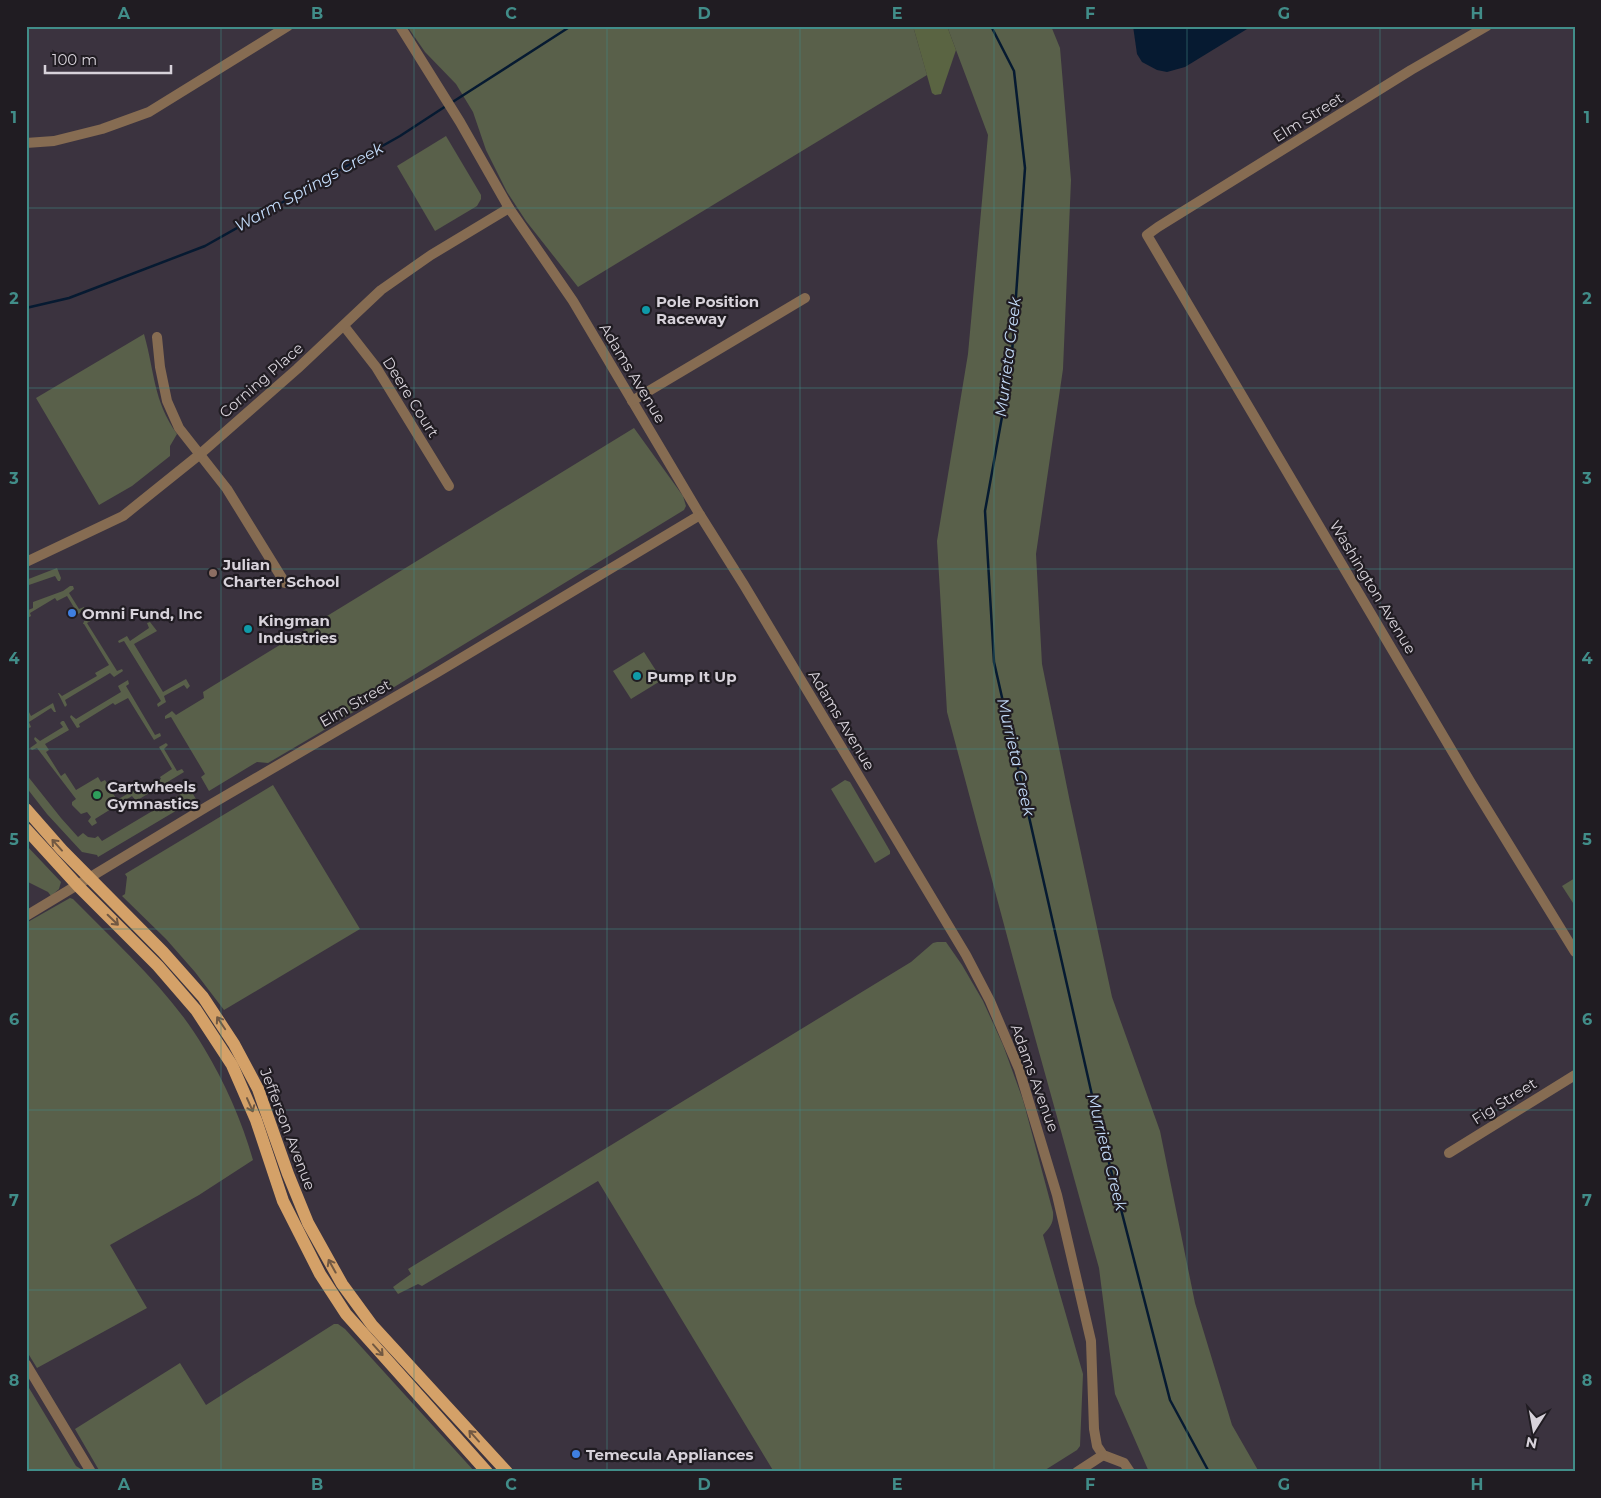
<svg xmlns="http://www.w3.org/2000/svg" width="1601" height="1498" font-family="Montserrat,sans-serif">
  <rect width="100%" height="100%" fill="#3b333f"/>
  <!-- green -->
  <g fill="#59604a">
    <path d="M407,26H913L927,75L578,287L526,221L507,192L486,150L473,112L456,84L425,52Z"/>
    <path d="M947,26H1051L1060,48L1071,180L1063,369L1036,554L1042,664L1070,802L1112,997L1160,1131L1195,1303L1232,1425L1259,1472H1149L1115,1394L1099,1268L1014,962L947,712L937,541L968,354L988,135Z"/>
    <path d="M446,136L481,195V199L477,206L435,231L397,166Z"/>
    <path d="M144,334C155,373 153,400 177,434L170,446V456L132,486L99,505L36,398Z"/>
    <path d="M634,428L683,496L686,506L684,510L319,733L268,763L257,762L209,791L201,777L205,774L171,717L165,719V716L172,711L176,715L204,698L203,692L211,687Z"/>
    <path d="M57,568L61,578L60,581H58L55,576L26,586V580Z"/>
    <path d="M70,586H73L74,589L69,593L79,609L84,607L85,610L78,614L67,596L57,601L55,598L30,613L31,616L26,619V611L33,608V602L63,591Z"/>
    <path d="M91,618L92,620L87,623L117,671L122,669L123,671L114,677L110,673L65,700L67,705L65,707L58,693H59L62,696L97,676L95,673L109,665L84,624H83L84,621Z"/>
    <path d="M150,622L157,631L134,644L163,692L186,679L190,686L187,689L184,685L164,696L166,702L158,707L157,704L161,701L124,641L119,643L118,641L127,636L130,641L149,628L147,623Z"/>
    <path d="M644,652L662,680L631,699L613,671Z"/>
    <path d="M128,680L129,684L126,686L155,735L160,733L161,736L154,740L128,698L115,705L113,703L79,724L80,727L77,728L70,717L71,715L76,719L121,692L118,686Z"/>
    <path d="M53,703L56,712H54L51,708L29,722L31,727L27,729L26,711L28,710L31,716Z"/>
    <path d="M62,721H64L69,730L45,744L49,750L46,752L61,776L65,773L76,790L98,777L101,782L105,780L117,800L134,790L137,794L161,779L160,777L172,769L159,747L166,743L168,745L164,749L177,771L182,769L184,772L136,801L132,796L95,819L97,823L92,826L88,821L91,817L87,812L81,814L72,805V802L76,799L37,748L32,750L30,748L37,743L34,739L35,737L40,741L63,727L60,723Z"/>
    <path d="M26,774L61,818L78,837L83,833L88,837L95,838L98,836L102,841L186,791L184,785L186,783L196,799L98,857L97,855L82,852L47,814L26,787Z"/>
    <path d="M845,780L850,782L890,851V854L875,863L831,789Z"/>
    <path d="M273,785L360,929L224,1010L195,972L166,939L122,896L125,894L127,877L125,874Z"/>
    <path d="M26,845L61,882L59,889L51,896L48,892L26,881Z"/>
    <path d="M1575,878V906L1562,886Z"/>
    <path d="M70,898L73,899C117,944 173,994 204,1048C225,1083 242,1121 253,1160L199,1195L110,1245L147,1308L37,1368L26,1350V923Z"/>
    <path d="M937,942H946L962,965L983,1001L1003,1045L1023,1100L1053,1212C1054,1223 1050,1227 1043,1235L1083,1374L1080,1446L1077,1450L1042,1472H774L598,1181L422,1286L418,1284L398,1294L393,1287L411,1274L408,1269L911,962L933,943Z"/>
    <path d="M334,1324H338L345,1329L475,1472H100L75,1429L180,1363L206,1405Z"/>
    <path d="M26,1383L76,1466L86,1472H26Z"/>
  </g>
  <!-- forest -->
  <path fill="#5a6442" d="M913,26H947L956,50L941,94L935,95L932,93Z"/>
  <!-- water -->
  <path fill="#061a31" d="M1133,26H1252L1185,67L1167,72L1157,70L1142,62L1137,54Z"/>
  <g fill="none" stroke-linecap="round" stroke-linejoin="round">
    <!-- stream -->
    <g stroke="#061a31" stroke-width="2.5">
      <path d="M991,26L1014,71L1025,168L1011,367L985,511L994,662L1094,1104L1170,1400L1209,1472"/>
      <path d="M451,103L571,26"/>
      <path d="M26,308L69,298L205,246L400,136L446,106"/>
    </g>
    <!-- minor -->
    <g stroke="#866c52" stroke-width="10">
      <path d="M400,26L460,122L509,208L573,301L700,515L744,585L966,955L990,1001L1019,1069L1057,1195L1091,1341L1094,1429L1097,1446L1103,1455L1124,1463L1130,1472"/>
      <path d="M1487,26L1411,70L1158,227L1147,235L1471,783L1575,952"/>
      <path d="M26,143L54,141L102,129L149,112L288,26"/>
      <path d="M344,326L376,367L449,486"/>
      <path d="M157,337L160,367L167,401L179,428L227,489L285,583"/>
      <path d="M632,401L805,298"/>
      <path d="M26,562L123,516L199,455L297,369L381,290L431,255L509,208"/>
      <path d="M26,916L208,806L438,672L700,515"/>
      <path d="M1449,1153L1575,1075"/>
      <path d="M26,1364L91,1472"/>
      <path d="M1077,1472L1103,1455"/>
    </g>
    <!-- major -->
    <g stroke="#d4a168" stroke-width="12">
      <path d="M26,809L62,850L163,952L203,997L234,1044L258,1089L288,1174L308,1223L342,1284L372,1325L507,1472"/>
      <path d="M26,829L78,886L158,966L196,1010L232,1065L256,1120L283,1201L320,1274L346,1314L487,1472"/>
    </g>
  </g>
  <!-- one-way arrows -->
  <defs><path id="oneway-shaft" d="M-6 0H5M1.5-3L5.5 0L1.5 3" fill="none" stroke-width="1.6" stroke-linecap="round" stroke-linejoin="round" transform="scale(1.25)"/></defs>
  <g stroke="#715842">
    <use href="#oneway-shaft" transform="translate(57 845) rotate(-132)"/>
    <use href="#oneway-shaft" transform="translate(113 920) rotate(44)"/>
    <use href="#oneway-shaft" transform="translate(221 1023) rotate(-124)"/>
    <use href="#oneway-shaft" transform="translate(250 1105) rotate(66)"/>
    <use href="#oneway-shaft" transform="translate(332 1266) rotate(-119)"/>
    <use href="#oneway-shaft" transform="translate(378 1350) rotate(48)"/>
    <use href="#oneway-shaft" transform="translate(474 1436) rotate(-132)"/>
  </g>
  <!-- grid -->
  <path fill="none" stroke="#418d89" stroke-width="1" stroke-opacity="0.55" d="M221,26V1472M414,26V1472M607,26V1472M800,26V1472M994,26V1472M1187,26V1472M1380,26V1472M26,208H1575M26,388H1575M26,569H1575M26,749H1575M26,929H1575M26,1110H1575M26,1290H1575"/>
  <!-- markers -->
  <g fill="#0f9aa8" stroke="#201c22" stroke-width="2">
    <circle cx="646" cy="310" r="5"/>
    <circle cx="248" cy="629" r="5"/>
    <circle cx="637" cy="676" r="5"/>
  </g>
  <circle fill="#8d6e63" stroke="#201c22" stroke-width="2" cx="213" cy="573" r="5"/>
  <g fill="#3f7fe0" stroke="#201c22" stroke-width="2">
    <circle cx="72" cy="613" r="5"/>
    <circle cx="576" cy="1454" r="5"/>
  </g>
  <circle fill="#2e9e5b" stroke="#201c22" stroke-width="2" cx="97" cy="795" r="5"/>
  <g text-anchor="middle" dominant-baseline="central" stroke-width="4.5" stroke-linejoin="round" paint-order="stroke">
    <!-- street labels -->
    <g font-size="15" fill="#d7d2da" stroke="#201c22">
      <text transform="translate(1308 117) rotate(-32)">Elm Street</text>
      <text transform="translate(633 373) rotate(59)">Adams Avenue</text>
      <text transform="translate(261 380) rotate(-41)">Corning Place</text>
      <text transform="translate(411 397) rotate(58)">Deere Court</text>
      <text transform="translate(1373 587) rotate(59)">Washington Avenue</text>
      <text transform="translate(355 703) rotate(-30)">Elm Street</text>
      <text transform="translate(842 720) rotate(59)">Adams Avenue</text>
      <text transform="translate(1035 1078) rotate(70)">Adams Avenue</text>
      <text transform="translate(1504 1101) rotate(-32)">Fig Street</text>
      <text transform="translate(288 1129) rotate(69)">Jefferson Avenue</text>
    </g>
    <!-- poi labels -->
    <g font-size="15" font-weight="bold" fill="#d7d2da" stroke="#201c22" text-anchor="start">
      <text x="656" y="301">Pole Position<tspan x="656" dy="17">Raceway</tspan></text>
      <text x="223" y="564">Julian<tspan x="223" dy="17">Charter School</tspan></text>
      <text x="82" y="613">Omni Fund, Inc</text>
      <text x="258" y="620">Kingman<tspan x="258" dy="17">Industries</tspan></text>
      <text x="647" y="676">Pump It Up</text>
      <text x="107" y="786">Cartwheels<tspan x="107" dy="17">Gymnastics</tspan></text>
      <text x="586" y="1454">Temecula Appliances</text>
    </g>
    <!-- water labels -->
    <g font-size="16" font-style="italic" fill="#c3dbf9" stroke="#201c22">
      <text transform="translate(309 187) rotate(-29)">Warm Springs Creek</text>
      <text transform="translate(1008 357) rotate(-83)">Murrieta Creek</text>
      <text transform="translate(1016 757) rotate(77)">Murrieta Creek</text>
      <text transform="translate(1107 1152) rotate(76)">Murrieta Creek</text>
    </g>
  </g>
  <!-- border -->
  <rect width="1601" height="1498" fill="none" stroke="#201c22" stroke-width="55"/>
  <!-- north arrow -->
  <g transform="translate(1534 1430) rotate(191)" stroke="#201c22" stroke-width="4" paint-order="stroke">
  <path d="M0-4L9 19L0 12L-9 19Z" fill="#d7d2da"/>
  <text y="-8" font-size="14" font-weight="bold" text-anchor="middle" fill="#d7d2da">N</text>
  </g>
  <!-- scale -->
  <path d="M45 65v8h126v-8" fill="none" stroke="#d7d2da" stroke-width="2.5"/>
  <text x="52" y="65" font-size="15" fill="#d7d2da" stroke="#201c22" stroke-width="4" paint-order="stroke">100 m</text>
  <rect x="28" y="28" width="1546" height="1442" fill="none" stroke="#418d89" stroke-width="2"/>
  <g font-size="16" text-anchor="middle" font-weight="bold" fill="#418d89">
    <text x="124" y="19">A</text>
    <text x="317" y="19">B</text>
    <text x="511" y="19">C</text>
    <text x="704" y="19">D</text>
    <text x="897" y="19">E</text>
    <text x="1090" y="19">F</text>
    <text x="1284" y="19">G</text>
    <text x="1477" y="19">H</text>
    <text x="14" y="123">1</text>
    <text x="1587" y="123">1</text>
    <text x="14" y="304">2</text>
    <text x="1587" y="304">2</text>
    <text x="14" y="484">3</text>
    <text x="1587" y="484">3</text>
    <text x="14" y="664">4</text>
    <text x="1587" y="664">4</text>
    <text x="14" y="845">5</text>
    <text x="1587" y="845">5</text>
    <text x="14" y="1025">6</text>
    <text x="1587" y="1025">6</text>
    <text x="14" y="1206">7</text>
    <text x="1587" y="1206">7</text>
    <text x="14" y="1386">8</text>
    <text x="1587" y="1386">8</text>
    <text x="124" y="1490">A</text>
    <text x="317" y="1490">B</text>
    <text x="511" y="1490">C</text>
    <text x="704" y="1490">D</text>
    <text x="897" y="1490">E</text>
    <text x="1090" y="1490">F</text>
    <text x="1284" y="1490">G</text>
    <text x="1477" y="1490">H</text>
  </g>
</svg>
